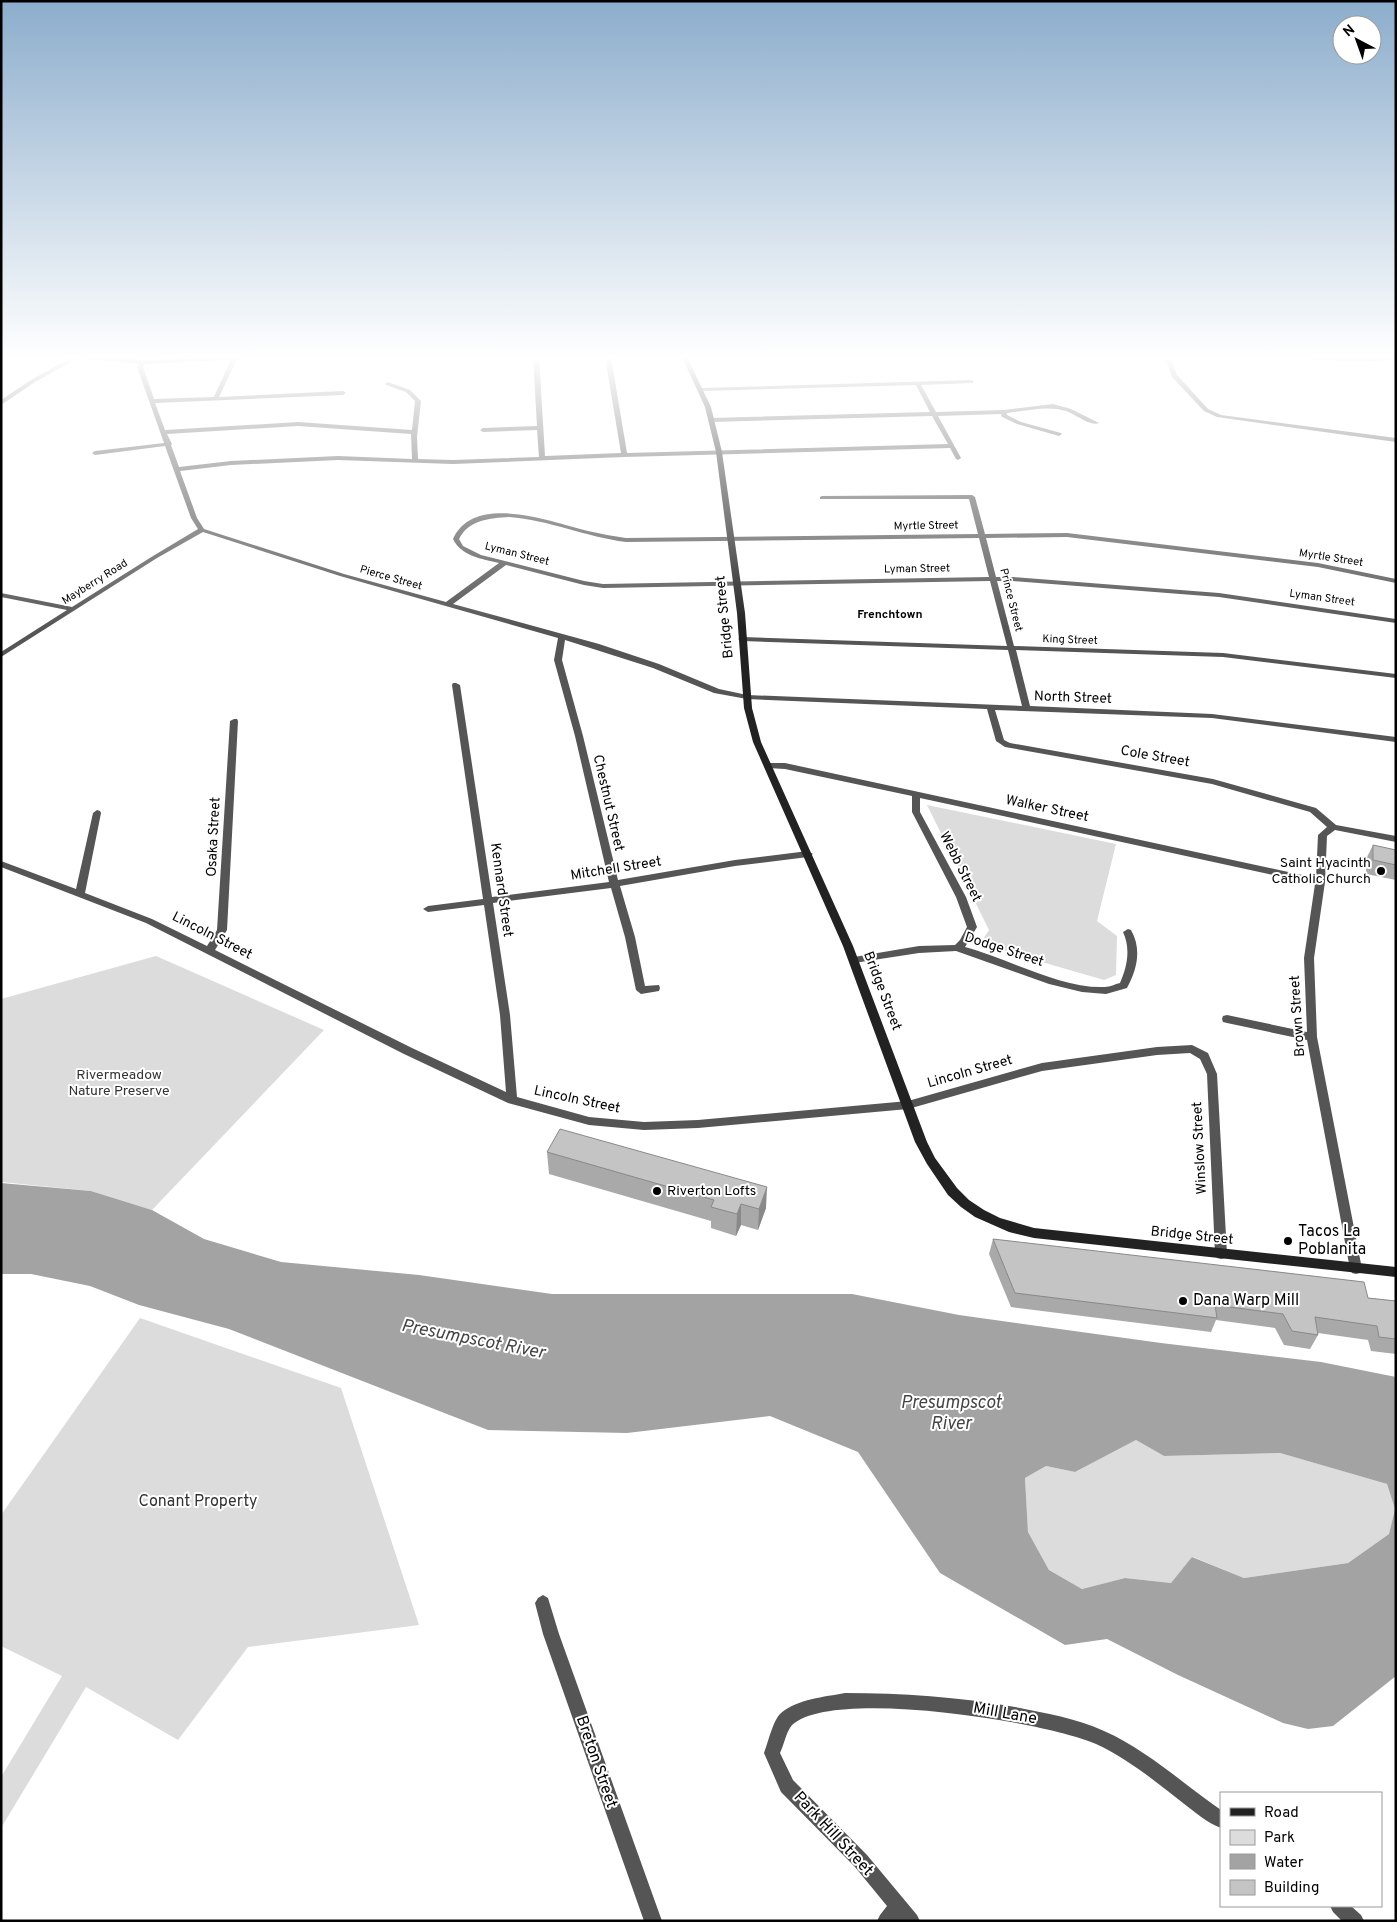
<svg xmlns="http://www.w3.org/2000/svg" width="1397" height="1922" font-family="Overpass,sans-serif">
  <rect width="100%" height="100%" fill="#fff"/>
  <!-- green -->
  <g fill="#dcdcdc">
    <path d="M927,805L1116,844L1097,921L1117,936L1116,975L1104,980L980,944L989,930Z"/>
    <path d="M156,956L324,1030L152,1210L91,1191L1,1182V999Z"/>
    <path d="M140,1318L341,1388L419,1625L248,1647L178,1740L86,1687L1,1828V1777L62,1676L1,1646V1515Z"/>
    <path d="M1136,1440L1164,1456L1280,1453L1387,1484L1395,1509L1389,1534L1348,1563L1244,1578L1193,1557L1171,1583L1125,1578L1082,1589L1049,1570L1028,1532L1025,1478L1046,1466L1075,1472Z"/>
  </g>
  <!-- water -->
  <path fill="#a3a3a3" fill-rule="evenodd" d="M1,1183L91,1191L152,1210L204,1239L281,1262L419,1275L552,1294H852L959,1315L1161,1343L1321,1362L1396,1377V1676L1333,1726L1308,1729L1283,1723L1178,1675L1107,1639L1065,1645L940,1573L858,1452L770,1416L627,1433L488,1430L229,1329L139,1305L90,1286L31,1274H1ZM1136,1440L1164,1456L1280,1453L1387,1484L1395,1509L1389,1534L1348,1563L1244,1578L1192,1557L1171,1583L1125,1578L1082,1589L1049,1570L1028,1532L1025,1478L1046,1466L1075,1472Z"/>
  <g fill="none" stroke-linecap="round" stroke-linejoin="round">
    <!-- street -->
    <g fill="#555" fill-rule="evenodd">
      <path d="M72,357L78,358L35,382L1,405V400L31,380Z"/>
      <path d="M234,357L237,359L219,397L343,391L346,393L343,395L155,403L165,430L298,422L412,430L415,401L406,392L386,385L385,384L388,382L410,390L421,401L417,437L418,459L453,460L539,457L537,430L483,432L480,430L483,428L537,426L533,357H539L545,456L621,453L605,357H611L627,453L948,444L932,416L711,422L708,420L711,418L930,412L916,385L700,391V389L702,388L971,380L973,381V383L921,385L936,412L1004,410L1053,404L1071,409L1099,423C1091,427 1075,414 1066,411C1048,405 1026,411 1007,413V415L1021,422L1061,433L1062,434L1059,436L1017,424L1002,417L1001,414L938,416L961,458L958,460L956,459L950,448L624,457L453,464L338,460L231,465L180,471L197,518L204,529L344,574L446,602L499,563C482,559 461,556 453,539C474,492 552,522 588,531C601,534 613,536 626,538L978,534L969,499H820V497L822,496L972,495L975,497L985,534L1067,533L1318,563L1396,579V583L1318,567L1067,537L986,538L996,577H1013L1219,593L1396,619V623L1219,597L1013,581H997L1014,646L1223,653L1396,674V678L1223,657L1016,650L1030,706L1212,714L1396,737V742L1212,718L995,710L1004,740L1010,743L1213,779L1316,808L1336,825L1396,836V842L1335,830L1327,836L1325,882L1314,958L1317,1037L1362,1269L1360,1273L1356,1274L1352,1273L1350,1269L1307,1040L1227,1023L1223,1022L1222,1019L1223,1016L1227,1015L1307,1032L1304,958L1315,884L920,798V812L966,897L977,927L965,947C1007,958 1061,989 1105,987C1110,987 1115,984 1120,983C1127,967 1131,949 1123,932L1128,929L1131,930C1142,949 1137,970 1127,988L1106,994L1082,992L1049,984L956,951L919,953L854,963L850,962L849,960L854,957L919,946L955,945L960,940L967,927L956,897L912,812V796L785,769L768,768L764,765L765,763H785L1316,878L1318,835L1327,827L1310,812L1212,784L1005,747L996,741L987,709L747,699L714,693L653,668L565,640L562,660L583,736L618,880L735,860L808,851L813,854L808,857L735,866L620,886L635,937L645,986L659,985L660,988L659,991L641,994L636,990L625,937L611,888L493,903L510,1015L517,1097L589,1117L644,1122L698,1120L908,1101L1042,1063L1157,1047L1192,1045L1208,1053L1217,1074L1227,1254L1225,1258L1221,1259L1217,1258L1215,1254L1207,1074L1200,1059L1190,1053L1157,1055L1042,1071L908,1109L698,1128L644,1130L589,1125L508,1103L404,1054L146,923L1,867V861L76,889L93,813L97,810L100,811L101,813L85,893L152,919L207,946L217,930L230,721L234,719H237L238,721L227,930L215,950L412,1048L506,1092L500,1015L484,905L428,912L423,909L428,906L483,899L452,685L453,683H456L460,685L492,897L609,882L575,736L554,660L558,638L340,576L203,532L157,558L1,657V652L67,610L1,597V593L72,607L153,556L198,529L191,518L165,446L95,455L92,453L95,451L164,443L137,367L141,361L146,362L143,367L154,399L214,397L231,359ZM298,426L411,434L412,459L338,456L231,461L179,467L171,445L172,444L167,434ZM509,517C549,520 586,537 626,542L979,538L989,577L603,584L584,581L481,555L463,546L459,539C468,520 490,518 509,517ZM506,565L584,585L603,588L990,581L1007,646L742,637L738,639L742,641L1008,650L1022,706L747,695L719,689L659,664L599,644L453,604Z"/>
      <path d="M1165,357H1170L1177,375L1208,409L1221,415L1396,438V442L1217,417L1204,411L1172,377Z"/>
      <path d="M543,1595L548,1598L559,1634L662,1921H644L543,1634L535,1603L538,1598Z"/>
      <path d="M845,1693C902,1693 959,1697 1015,1707C1045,1713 1076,1718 1104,1731C1147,1750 1182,1783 1221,1810V1828C1207,1823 1195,1812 1183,1803C1156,1782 1127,1758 1096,1744C1047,1722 832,1687 792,1725C786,1732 784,1745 780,1753L793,1780L867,1855L917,1915L920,1921H877L880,1915L887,1906L855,1867L781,1792L764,1753C768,1743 773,1720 781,1713C798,1699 824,1697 845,1693Z"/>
      <path d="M1330,1906H1351L1361,1915L1364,1921H1342L1333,1912Z"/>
    </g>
    <!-- secondary -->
    <g fill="#222" fill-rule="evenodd">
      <path d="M67,357H100L143,360L284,357L143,364Z"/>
      <path d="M682,357H687L711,407L722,452L745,613L752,708L761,742L853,946L927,1142L935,1158L957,1188L969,1200L984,1210L1000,1218L1034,1228L1396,1267V1277L1034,1238L1009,1232L975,1217L961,1207L948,1195L927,1164L915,1142L843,946L753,742L744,708L737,613L716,452L705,407Z"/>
      <path d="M1287,357H1396V360L1352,362Z"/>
    </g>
  </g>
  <!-- wall -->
  <g fill="#a9a9a9">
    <path d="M1373,845L1396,850V880L1366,874V859Z"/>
    <path d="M547,1152L766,1208L758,1230L741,1225L736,1236L711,1228V1221L549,1174Z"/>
    <path d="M993,1239L1368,1298L1396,1301V1354L1371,1351L1368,1340L1318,1333V1335L1310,1349L1284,1345L1275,1328L1216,1320L1211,1332L1011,1307L989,1254Z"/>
  </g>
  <!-- shaded-wall -->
  <g fill="#898989">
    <path d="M767,1187L766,1208L758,1230L759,1209Z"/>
    <path d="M741,1204V1225L736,1236L737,1214Z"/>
  </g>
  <!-- building -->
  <g fill="#c4c4c4" stroke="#898989">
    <path d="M1373,845L1396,850V865L1373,860Z"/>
    <path d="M560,1129L767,1187L759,1209L741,1204L737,1214L711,1207L714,1200L547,1152Z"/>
    <path d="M993,1239L1364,1282L1368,1298L1396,1301V1339L1379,1337L1377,1326L1315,1317L1318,1335L1292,1331L1283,1314L1215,1305L1217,1318L1015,1293Z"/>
  </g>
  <!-- sky -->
  <linearGradient id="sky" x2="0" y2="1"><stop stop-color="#8cadcc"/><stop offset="0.57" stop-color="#fff"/><stop offset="1" stop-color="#fff" stop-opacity="0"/></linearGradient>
  <rect width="1397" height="627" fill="url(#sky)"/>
  <!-- markers -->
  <g fill="#000" stroke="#fff" stroke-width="2">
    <circle cx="1381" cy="871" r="5"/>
    <circle cx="657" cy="1191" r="5"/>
    <circle cx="1288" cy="1241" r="5"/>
    <circle cx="1183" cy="1301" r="5"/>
  </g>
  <g text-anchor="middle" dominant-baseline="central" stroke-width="4" stroke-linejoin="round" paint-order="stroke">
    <!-- far-street labels -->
    <g font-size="11" fill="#000" stroke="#fff">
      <text transform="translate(926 526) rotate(-1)">Myrtle Street</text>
      <text transform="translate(517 554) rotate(14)">Lyman Street</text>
      <text transform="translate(1331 558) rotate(9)">Myrtle Street</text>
      <text transform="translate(917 569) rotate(-1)">Lyman Street</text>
      <text transform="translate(391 578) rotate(16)">Pierce Street</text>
      <text transform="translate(95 582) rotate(-32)">Mayberry Road</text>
      <text transform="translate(1322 598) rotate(8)">Lyman Street</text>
      <text transform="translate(1011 600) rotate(76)">Prince Street</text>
      <text transform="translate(1070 640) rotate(2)">King Street</text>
    </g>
    <!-- far-neighbourhood labels -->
    <g font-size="12" font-weight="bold" fill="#000" stroke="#fff">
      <text x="890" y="615">Frenchtown</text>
    </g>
    <!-- street labels -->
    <g font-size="14" fill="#000" stroke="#fff">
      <text transform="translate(725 617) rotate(-96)">Bridge Street</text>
      <text transform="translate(1073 698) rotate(2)">North Street</text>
      <text transform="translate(1155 757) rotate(10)">Cole Street</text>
      <text transform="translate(608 803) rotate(77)">Chestnut Street</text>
      <text transform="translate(1047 809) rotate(12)">Walker Street</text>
      <text transform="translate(214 837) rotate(-87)">Osaka Street</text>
      <text transform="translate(960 867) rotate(63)">Webb Street</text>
      <text transform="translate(616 869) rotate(-9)">Mitchell Street</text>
      <text transform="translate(501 890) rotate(82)">Kennard Street</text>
      <text transform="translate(212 936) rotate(27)">Lincoln Street</text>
      <text transform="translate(1004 950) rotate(18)">Dodge Street</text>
      <text transform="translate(882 991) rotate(69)">Bridge Street</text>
      <text transform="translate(1298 1016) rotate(-94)">Brown Street</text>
      <text transform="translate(970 1072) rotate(-16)">Lincoln Street</text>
      <text transform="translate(577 1100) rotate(12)">Lincoln Street</text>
      <text transform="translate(1200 1148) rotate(-93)">Winslow Street</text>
      <text transform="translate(1192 1236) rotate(6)">Bridge Street</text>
    </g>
    <!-- poi labels -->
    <g font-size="14" fill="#000" stroke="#fff" text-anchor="end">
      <text x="1371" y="863">Saint Hyacinth<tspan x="1371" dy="16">Catholic Church</tspan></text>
      <text x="667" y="1191" text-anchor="start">Riverton Lofts</text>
    </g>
    <!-- park labels -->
    <g font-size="14" fill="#333" stroke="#fff">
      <text x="119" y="1075">Rivermeadow<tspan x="119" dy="16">Nature Preserve</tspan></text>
    </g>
    <!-- near-poi labels -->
    <g font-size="16" fill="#000" stroke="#fff" text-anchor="start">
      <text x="1298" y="1232">Tacos La<tspan x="1298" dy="18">Poblanita</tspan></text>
      <text x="1193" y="1301">Dana Warp Mill</text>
    </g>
    <!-- near-park labels -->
    <g font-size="16" fill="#333" stroke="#fff">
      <text x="198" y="1502">Conant Property</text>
    </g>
    <!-- near-street labels -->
    <g font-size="16" fill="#000" stroke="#fff">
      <text transform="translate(1005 1714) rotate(10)">Mill Lane</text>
      <text transform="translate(596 1762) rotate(71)">Breton Street</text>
      <text transform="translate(833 1834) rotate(47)">Park Hill Street</text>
    </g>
    <!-- near-water labels -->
    <g font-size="18" font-style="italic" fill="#444" stroke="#fff">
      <text transform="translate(473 1340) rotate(11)">Presumpscot River</text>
      <text x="951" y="1403">Presumpscot<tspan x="951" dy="21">River</tspan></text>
    </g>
  </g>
  <!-- border -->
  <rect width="1397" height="1922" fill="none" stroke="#000000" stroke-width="5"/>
  <!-- legend -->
  <rect x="1220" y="1792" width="162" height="115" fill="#ffffff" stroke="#999999"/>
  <rect x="1230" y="1808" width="25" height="8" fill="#222222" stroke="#999999"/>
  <text x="1264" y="1817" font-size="15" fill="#000000">Road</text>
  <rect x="1230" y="1830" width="25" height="15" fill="#dcdcdc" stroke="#999999"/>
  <text x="1264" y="1842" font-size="15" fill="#000000">Park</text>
  <rect x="1230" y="1854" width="25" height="15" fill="#a3a3a3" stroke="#999999"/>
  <text x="1264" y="1867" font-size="15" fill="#000000">Water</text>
  <rect x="1230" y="1880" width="25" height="15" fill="#c4c4c4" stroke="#999999"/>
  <text x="1264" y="1892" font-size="15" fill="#000000">Building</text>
  <!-- north arrow -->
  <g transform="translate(1357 40) rotate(319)"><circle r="24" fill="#ffffff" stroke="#999999"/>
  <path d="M0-4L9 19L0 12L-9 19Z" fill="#000000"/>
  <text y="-8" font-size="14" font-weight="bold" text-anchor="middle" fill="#000000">N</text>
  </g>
</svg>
